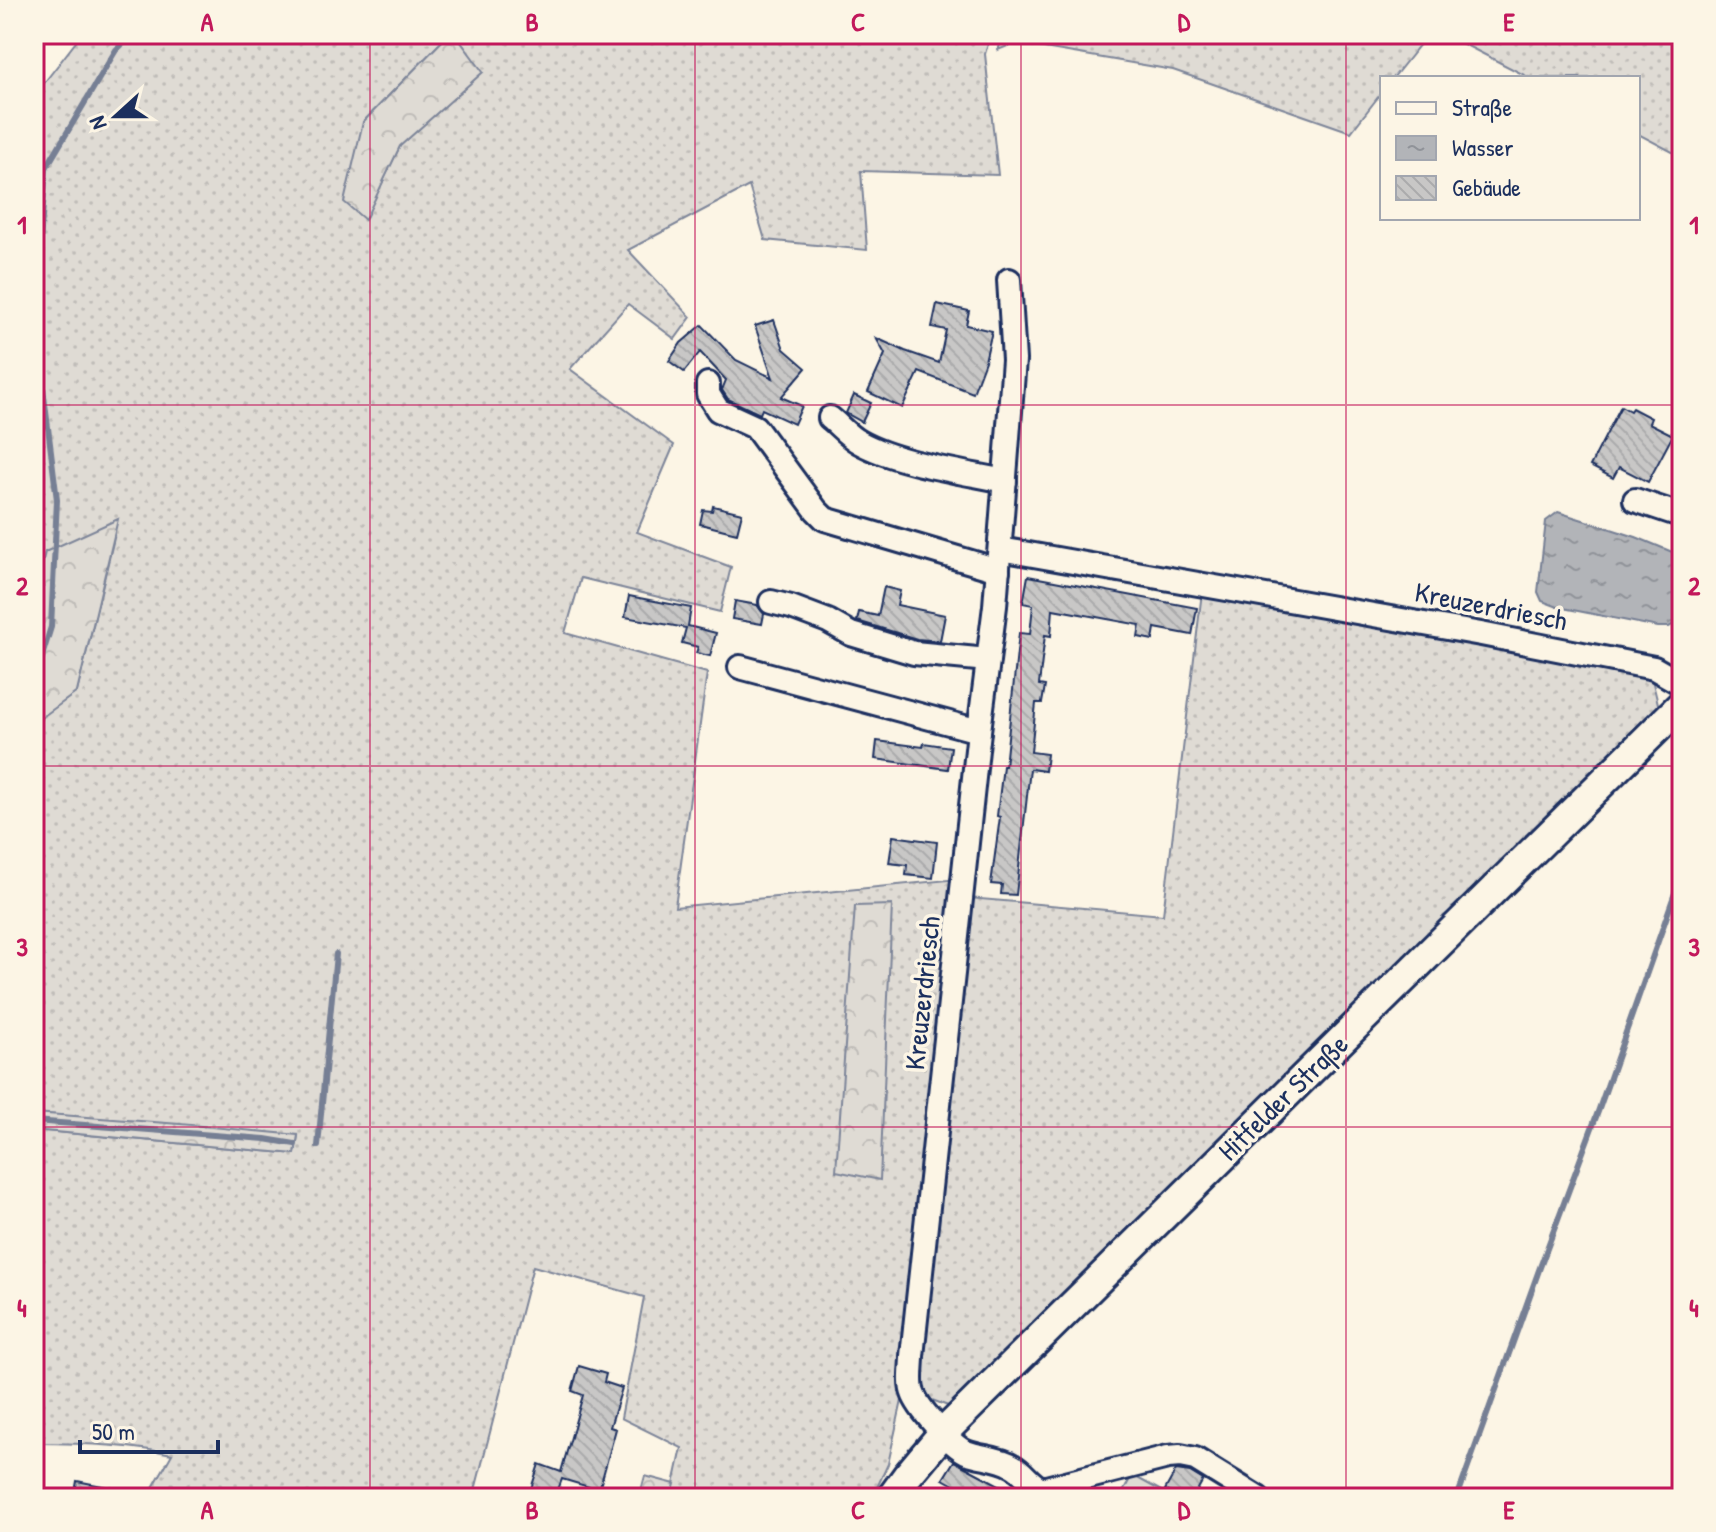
<svg xmlns="http://www.w3.org/2000/svg" width="1716" height="1532" font-family="'Patrick Hand',sans-serif">
  <defs>
    <pattern id="grass-dots" width="8" height="8" patternUnits="userSpaceOnUse" patternTransform="scale(2)"><rect width="8" height="8" fill="#dfdbd4"/><path d="M2 2h.1M6 6h.1" fill="none" stroke="#bfbcb8" stroke-width="1.8" stroke-linecap="round"/></pattern>
    <pattern id="forest-crowns" width="20" height="18" patternUnits="userSpaceOnUse" patternTransform="scale(2)"><rect width="20" height="18" fill="#dfdbd4"/><path d="M2 6a3 3 0 1 1 6 0M12 15a3 3 0 1 1 6 0" fill="none" stroke="#bfbcb8"/></pattern>
    <pattern id="water-ripples" width="26" height="14" patternUnits="userSpaceOnUse" patternTransform="scale(2)"><rect width="26" height="14" fill="#b2b4b8"/><path d="M2 4q2-2 4 0t4 0M15 11q2-2 4 0t4 0" fill="none" stroke="#909399"/></pattern>
    <pattern id="building-back-hatch" width="6" height="6" patternUnits="userSpaceOnUse" patternTransform="scale(2)"><rect width="6" height="6" fill="#c8c7c6"/><path d="M-1 5l2 2M0 0l6 6M5-1l2 2" fill="none" stroke="#ababac"/></pattern>
  </defs>
  <rect width="100%" height="100%" fill="#fcf5e5"/>
  <filter id="ink" filterUnits="userSpaceOnUse"><feTurbulence type="fractalNoise" baseFrequency=".0125" numOctaves="2"/><feDisplacementMap in="SourceGraphic" scale="16" xChannelSelector="R" yChannelSelector="G"/><feConvolveMatrix kernelMatrix="1 2 1 2 8 2 1 2 1" color-interpolation-filters="sRGB"/></filter>
  <g filter="url(#ink)">
    <!-- grass -->
    <g fill="url(#grass-dots)" stroke="#7d8599" stroke-width="2">
      <path d="M82,34H449L363,122L364,220L400,146L482,72L455,34H991L985,54L998,175L861,171L867,250L765,240L749,186L628,250L691,317L675,339L628,304L570,369L674,445L637,532L731,567L720,612L581,578L565,633L707,673L675,907L958,879L903,1396L888,1464L872,1498H671L682,1448L621,1418L644,1297L533,1266L473,1498H413L376,1491L374,1498H147L172,1454C131,1445 76,1443 34,1443V1130L295,1154L298,1136L34,1113V804L40,749L41,717L77,692L114,538L45,552L34,598V96Z"/>
      <path d="M1004,34H1428L1393,78H1382V92L1351,132L1173,70L1015,43L998,50Z"/>
      <path d="M1444,34H1682V157L1638,134V78H1530Z"/>
      <path d="M1202,592L1651,675L1659,708L975,1382L948,1406L924,1397L920,1378L969,898L1163,915Z"/>
    </g>
    <!-- forest -->
    <g fill="url(#forest-crowns)" stroke="#7d8599" stroke-width="2">
      <path d="M449,34H455L483,72L400,146L365,220L344,202L363,122Z"/>
      <path d="M118,519L77,692L41,718L40,749L34,804V598L45,552Z"/>
      <path d="M892,905L880,1180L836,1171L855,906Z"/>
      <path d="M34,1113L180,1124L298,1135L295,1154L34,1130Z"/>
      <path d="M645,1476L675,1484L671,1498H639Z"/>
    </g>
    <!-- pitch -->
    <path fill="#dfdbd4" stroke="#7d8599" stroke-width="2" d="M1132,1475L1174,1498H1120Z"/>
    <!-- water -->
    <path fill="url(#water-ripples)" stroke="#767f94" stroke-width="2" d="M1558,512L1636,537L1682,556V620L1669,627H1658L1558,607L1542,601L1538,592L1546,521Z"/>
    <g fill="none" stroke-linecap="round" stroke-linejoin="round">
      <!-- stream -->
      <g stroke="#767f94" stroke-width="6">
        <path d="M34,682L51,627L57,500L34,315L46,168L116,50L133,34"/>
        <path d="M34,1121L265,1139L295,1144"/>
        <path d="M318,1146L336,954"/>
        <path d="M1457,1498L1539,1270L1599,1109L1682,873"/>
      </g>
    </g>
    <!-- building -->
    <g fill="url(#building-back-hatch)" stroke="#1b2f5e" stroke-width="2">
      <path d="M937,304L969,311L966,325L992,331L985,361L973,393L919,372L902,408L868,392L885,354L876,338L905,351L939,363L946,330L932,327Z"/>
      <path d="M774,320L784,349L806,368L781,397L802,406L794,424L762,409L760,414L728,399L722,390L726,380L700,352L684,372L669,361L681,343L702,325L736,360L773,378L755,326Z"/>
      <path d="M854,395L871,403L862,422L846,413Z"/>
      <path d="M1621,406L1630,411L1632,408L1651,418L1649,423L1673,435L1648,482L1619,467L1613,478L1590,466Z"/>
      <path d="M713,506L742,513L737,533L700,524L703,510L712,511Z"/>
      <path d="M1028,576L1197,608L1192,635L1155,628L1153,640L1138,637L1140,625L1053,609L1051,636L1045,635L1039,685L1045,686L1042,703H1036L1031,752L1047,754L1045,771L1030,769L1016,895L1001,894L1002,885L991,884L1000,817L997,816L1003,766H1005L1019,633L1030,634L1033,605L1023,603Z"/>
      <path d="M884,587L900,591L897,605L945,615L940,641L917,639L857,621L859,612L878,616Z"/>
      <path d="M629,596L691,608L688,626L716,633L710,656L696,653L698,647L682,643L686,628L625,617Z"/>
      <path d="M735,601L757,605L764,614L762,624L732,619Z"/>
      <path d="M877,741L923,747L924,743L951,747L948,769L875,759Z"/>
      <path d="M893,836L937,842L933,878L906,875L907,865L889,863Z"/>
      <path d="M579,1366L606,1374L604,1382L622,1388L610,1427L616,1429L599,1490L562,1479L555,1498H528L539,1464L561,1472L583,1395L572,1391Z"/>
      <path d="M954,1461L1001,1486L1000,1488L1017,1498H977L943,1479Z"/>
      <path d="M1176,1470L1190,1472L1203,1480L1193,1498H1180L1165,1490Z"/>
      <path d="M77,1481L128,1491L127,1498H74Z"/>
    </g>
    <g fill="none" stroke-linecap="round" stroke-linejoin="round">
      <!-- minor casing -->
      <g stroke="#1b2f5e" stroke-width="28">
        <g id="minor">
          <path d="M1009,280L1014,360L995,606L979,731L912,1356C912,1367 909,1383 913,1393C918,1408 951,1445 966,1452C981,1458 998,1457 1013,1466C1024,1472 1030,1484 1042,1489L1168,1457L1180,1456L1195,1459L1258,1498"/>
          <path d="M708,384V394L718,410L755,427L816,510L825,519L998,570"/>
          <path d="M830,418C839,425 848,436 859,442C896,463 962,472 1005,481"/>
          <path d="M1635,500L1680,515L1682,510"/>
          <path d="M1000,549L1481,634L1654,668L1682,684"/>
          <path d="M771,602L791,607L828,621L851,634L914,653L988,660"/>
          <path d="M740,667L979,731"/>
        </g>
      </g>
      <!-- major casing -->
      <g stroke="#1b2f5e" stroke-width="34">
        <path id="major" d="M891,1498L907,1476L943,1433L1682,704"/>
      </g>
      <!-- minor -->
      <use href="#minor" stroke="#fcf5e5" stroke-width="22"/>
      <!-- major -->
      <use href="#major" stroke="#fcf5e5" stroke-width="28"/>
    </g>
  </g>
  <!-- grid -->
  <path fill="none" stroke="#c2185b" stroke-width="2" stroke-opacity="0.55" d="M370,34V1498M695,34V1498M1021,34V1498M1346,34V1498M34,405H1682M34,766H1682M34,1127H1682"/>
  <g text-anchor="middle" dominant-baseline="central" stroke-width="7" stroke-linejoin="round" paint-order="stroke">
    <!-- street labels -->
    <g font-size="28" fill="#1b2f5e" stroke="#fcf5e5">
      <text transform="translate(1491 606) rotate(11)">Kreuzerdriesch</text>
      <text transform="translate(922 993) rotate(-84)">Kreuzerdriesch</text>
      <text transform="translate(1283 1097) rotate(-44)">Hitfelder Straße</text>
    </g>
  </g>
  <!-- margin -->
  <rect width="1716" height="1532" fill="none" stroke="#fcf5e5" stroke-width="88"/>
  <!-- legend -->
  <rect x="1380" y="76" width="260" height="144" fill="#fcf5e5" stroke="#a2a6af" stroke-width="2"/>
  <rect x="1396" y="102" width="40" height="12" fill="#fcf5e5" stroke="#a2a6af" stroke-width="2"/>
  <text x="1452" y="116" font-size="24" fill="#1b2f5e">Straße</text>
  <rect x="1396" y="136" width="40" height="24" fill="url(#water-ripples)" stroke="#a2a6af" stroke-width="2"/>
  <text x="1452" y="156" font-size="24" fill="#1b2f5e">Wasser</text>
  <rect x="1396" y="176" width="40" height="24" fill="url(#building-back-hatch)" stroke="#a2a6af" stroke-width="2"/>
  <text x="1452" y="196" font-size="24" fill="#1b2f5e">Gebäude</text>
  <!-- north arrow -->
  <g transform="translate(116 116) rotate(249)" stroke="#fcf5e5" stroke-width="6" paint-order="stroke">
  <path d="M0-6L14 30L0 20L-14 30Z" fill="#1b2f5e"/>
  <text y="-12" font-size="22" font-weight="bold" text-anchor="middle" fill="#1b2f5e">N</text>
  </g>
  <!-- scale -->
  <path d="M80 1440v12h138v-12" fill="none" stroke="#1b2f5e" stroke-width="4"/>
  <text x="92" y="1440" font-size="24" fill="#1b2f5e" stroke="#fcf5e5" stroke-width="6" paint-order="stroke">50 m</text>
  <rect x="44" y="44" width="1628" height="1444" fill="none" stroke="#c2185b" stroke-width="3"/>
  <g font-size="26" text-anchor="middle" font-weight="bold" fill="#c2185b">
    <text x="207" y="31">A</text>
    <text x="532" y="31">B</text>
    <text x="858" y="31">C</text>
    <text x="1184" y="31">D</text>
    <text x="1509" y="31">E</text>
    <text x="22" y="234">1</text>
    <text x="1694" y="234">1</text>
    <text x="22" y="595">2</text>
    <text x="1694" y="595">2</text>
    <text x="22" y="956">3</text>
    <text x="1694" y="956">3</text>
    <text x="22" y="1317">4</text>
    <text x="1694" y="1317">4</text>
    <text x="207" y="1519">A</text>
    <text x="532" y="1519">B</text>
    <text x="858" y="1519">C</text>
    <text x="1184" y="1519">D</text>
    <text x="1509" y="1519">E</text>
  </g>
</svg>
